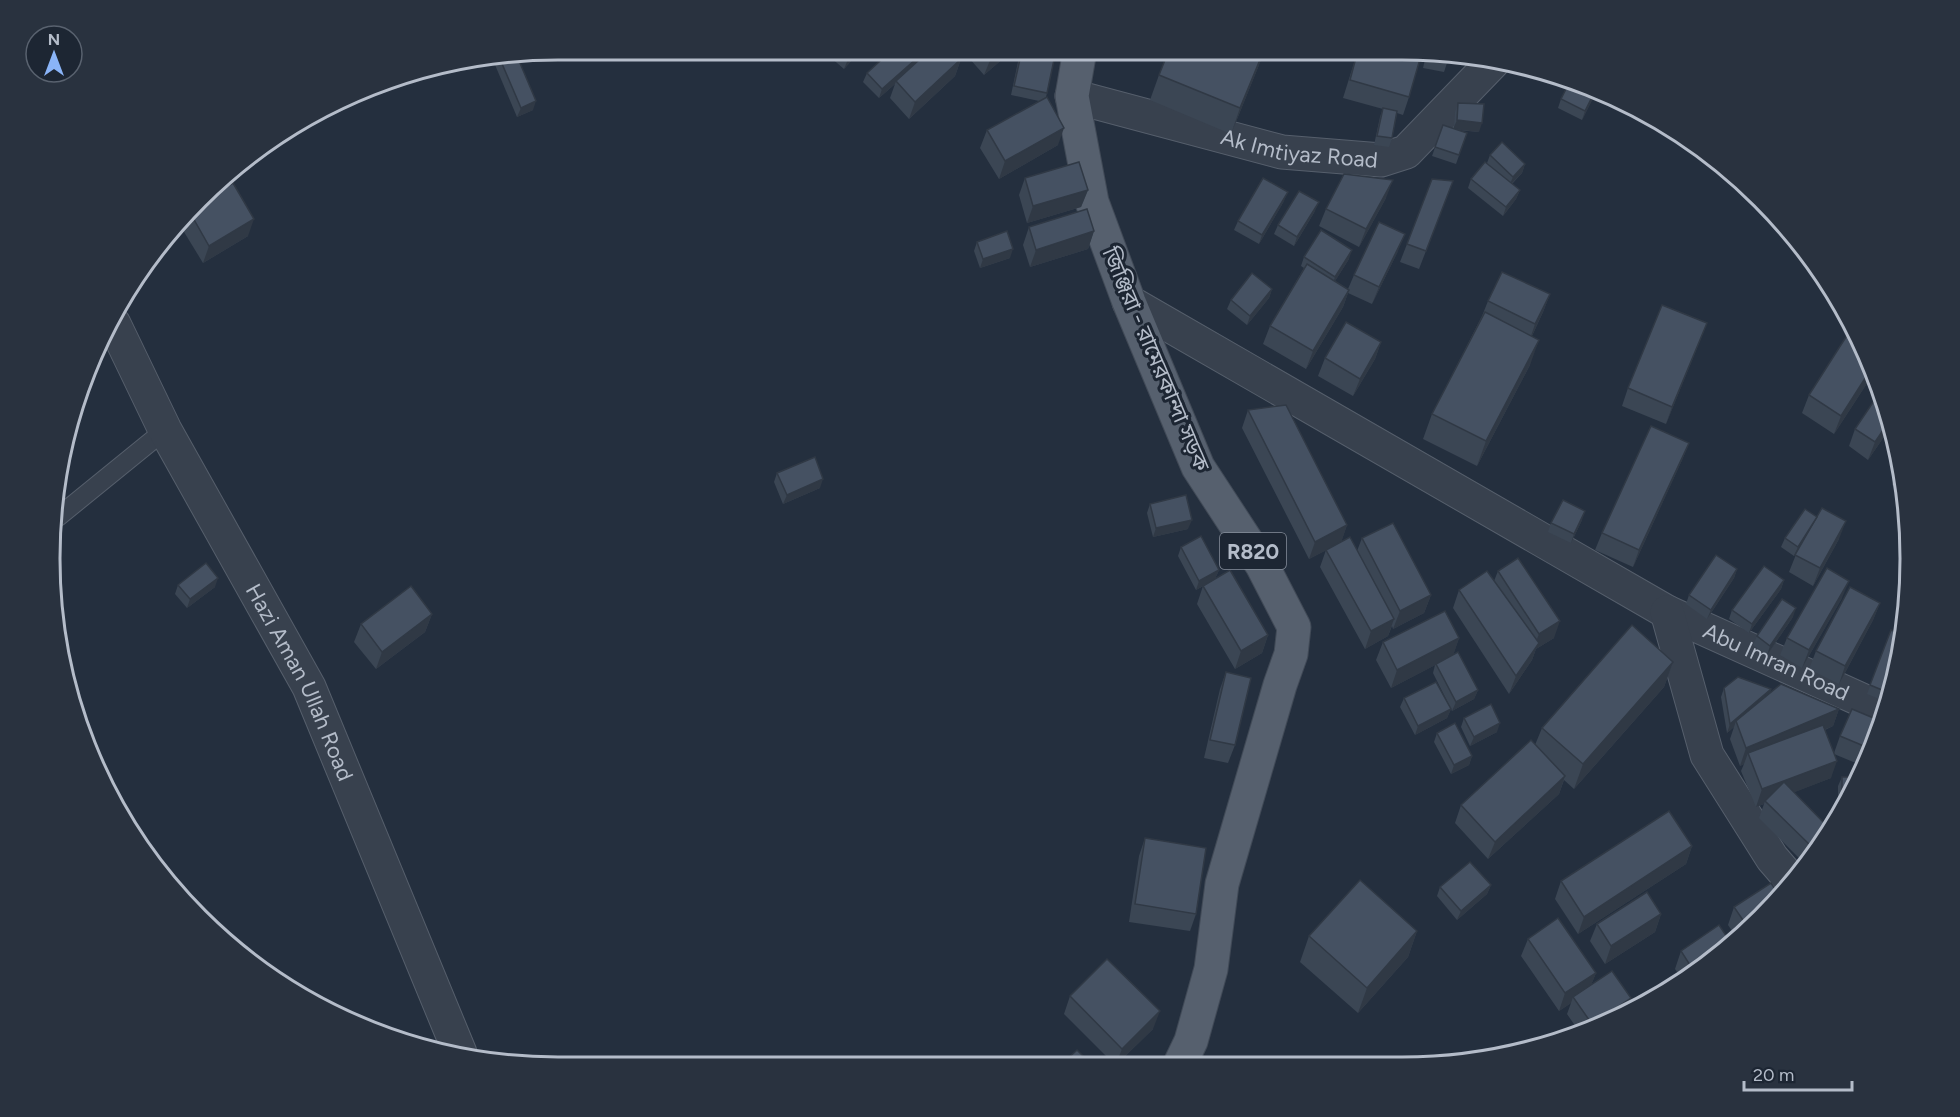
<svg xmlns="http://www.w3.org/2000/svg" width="1960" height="1117" font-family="Figtree,'Noto Sans Bengali',sans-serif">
  <rect width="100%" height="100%" fill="#242f3e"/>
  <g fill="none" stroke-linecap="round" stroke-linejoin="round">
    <!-- lane casing -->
    <g stroke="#565f6c" stroke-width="20">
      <path id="lane" d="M58,517L165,430"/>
    </g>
    <!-- street casing -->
    <g stroke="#565f6c" stroke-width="35">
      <g id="street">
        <path id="s1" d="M1072,96L1282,152L1381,160L1406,152L1493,62"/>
        <path id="s2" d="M1129,302L1667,612L1886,711"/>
        <path id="s3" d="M114,324L165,430L309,687L460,1053"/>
        <path d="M1667,612L1707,755L1772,858L1791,880"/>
      </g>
    </g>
    <!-- primary casing -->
    <g stroke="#414a57" stroke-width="35">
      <path id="primary" d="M1080,50L1072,96L1092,202L1129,302L1198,467L1262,565L1294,627L1291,654L1280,685L1222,884L1211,969L1191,1041L1180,1064"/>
    </g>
    <!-- lane -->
    <use href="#lane" stroke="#38414e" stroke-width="18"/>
    <!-- street -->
    <use href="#street" stroke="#38414e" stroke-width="33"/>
    <!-- primary -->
    <use href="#primary" stroke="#56606e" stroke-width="33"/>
  </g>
  <!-- wall -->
  <g fill="#3b4654">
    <path d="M822,50H861L844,69Z"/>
    <path d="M962,50H1013L984,75Z"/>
    <path d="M1021,50L1047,93L1046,97L1058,145L999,179L980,148L987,130L1039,101L1011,95L1019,57Z"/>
    <path d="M1265,50L1231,134L1150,100L1159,75Z"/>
    <path d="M1358,50L1410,51L1408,55L1409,97L1403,115L1397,113L1392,138L1389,147L1374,145L1380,117L1383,109L1343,98Z"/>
    <path d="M925,51L922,57L961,59L955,76L909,119L890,98L895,84L879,98L863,82L867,73Z"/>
    <path d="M1427,51H1434L1447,63L1444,72L1423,68Z"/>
    <path d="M517,56L533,110L517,117L493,60Z"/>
    <path d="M1561,99L1592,100L1582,120L1558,108Z"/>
    <path d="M1458,103L1479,132L1457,130L1467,133L1456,164L1432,156L1443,125L1454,129L1455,112Z"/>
    <path d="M1490,155L1525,164L1522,173L1512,184L1520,190L1516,199L1503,216L1468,188L1471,179L1487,163Z"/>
    <path d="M1025,178L1088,190L1081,207L1027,223L1019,195Z"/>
    <path d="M1453,181L1419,269L1400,262L1407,244Z"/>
    <path d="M210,196L248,236L203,263L181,227Z"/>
    <path d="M1386,198L1359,247L1319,226L1326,209Z"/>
    <path d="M1284,201L1259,244L1234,230L1238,221Z"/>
    <path d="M1315,211L1294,246L1274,234L1278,225Z"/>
    <path d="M1029,227L1094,231L1088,249L1030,267L1023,245Z"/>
    <path d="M977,242L1010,258L980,268L974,251Z"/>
    <path d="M1398,251L1372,304L1348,293L1343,307L1306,369L1263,344L1270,326L1304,268L1301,266L1304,257L1349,259L1335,281L1348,289L1354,275Z"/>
    <path d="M1272,289L1269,298L1247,325L1227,309L1231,300Z"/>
    <path d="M1550,294L1543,312L1532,336L1530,365L1477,466L1423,439L1432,414L1482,316L1488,301Z"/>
    <path d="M1707,323L1666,424L1622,406L1628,388Z"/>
    <path d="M1381,342L1375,359L1353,396L1318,376L1325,358Z"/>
    <path d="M1873,374L1834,434L1802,413L1809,395Z"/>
    <path d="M1248,410L1347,525L1341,542L1357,551L1362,538L1431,595L1424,613L1393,629L1392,626L1388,636L1365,649L1320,567L1326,550L1309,559L1242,428Z"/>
    <path d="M1892,425L1868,460L1849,446L1855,429Z"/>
    <path d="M1689,443L1682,460L1633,567L1595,550L1602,533Z"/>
    <path d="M1900,467L1904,492L1892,485L1895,476Z"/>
    <path d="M777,473L820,488L783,504L774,482Z"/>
    <path d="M1150,504L1188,529L1153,537L1147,513Z"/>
    <path d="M1582,520L1571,543L1548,532L1551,523Z"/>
    <path d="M1785,538L1839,539L1813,586L1789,572L1797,552L1794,556L1781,547Z"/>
    <path d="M1181,547L1219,570L1215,579L1268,635L1262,653L1235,669L1197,604L1203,586L1207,584L1196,590L1178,556Z"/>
    <path d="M1737,569L1734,578L1707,619L1686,604L1689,595Z"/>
    <path d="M1498,571L1554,638L1536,649L1532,660L1509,694L1453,608L1459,590L1494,581Z"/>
    <path d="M1784,580L1781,589L1749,633L1729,619L1732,610Z"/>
    <path d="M178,585L215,587L187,608L175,594Z"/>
    <path d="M1842,598L1802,668L1780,655L1787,638Z"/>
    <path d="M1880,603L1873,620L1839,684L1809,669L1816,651Z"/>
    <path d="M432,614L425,632L376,669L354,642L361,624Z"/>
    <path d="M1793,617L1767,655L1753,645L1757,636Z"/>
    <path d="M1891,630L1896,669L1884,701L1867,694Z"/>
    <path d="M1459,638L1453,655L1478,690L1474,699L1452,711L1433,673L1435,665L1391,688L1376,660L1383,642Z"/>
    <path d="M1673,662L1664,687L1574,789L1564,780L1559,794L1488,859L1455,823L1461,805L1535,745L1542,728Z"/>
    <path d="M1226,672L1235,745L1228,763L1204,758L1220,689Z"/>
    <path d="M1724,688L1771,689L1770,693L1839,709L1833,726L1825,730L1834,753L1840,736L1883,722L1863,766L1834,754L1831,778L1794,792L1829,828L1828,832L1804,863L1759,818L1764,804L1756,807L1741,771L1744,764L1740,766L1730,739L1734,727L1727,733L1721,697Z"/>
    <path d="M1404,698L1451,709L1447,718L1415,735L1400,707Z"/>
    <path d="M1464,718L1497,732L1470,746L1461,727Z"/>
    <path d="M1437,733L1472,756L1469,765L1451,774L1434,742Z"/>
    <path d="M1842,777H1859L1838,803V786Z"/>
    <path d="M1145,838L1196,914L1190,931L1129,922L1139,856Z"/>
    <path d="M1692,846L1686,864L1578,934L1555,899L1561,881Z"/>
    <path d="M1491,885L1487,894L1457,920L1437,896L1440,887Z"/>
    <path d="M1734,907L1762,918L1737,938L1728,925Z"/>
    <path d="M1661,914L1655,932L1605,964L1590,941L1597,924Z"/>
    <path d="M1417,931L1408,957L1358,1013L1300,962L1309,936Z"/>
    <path d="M1528,939L1596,973L1591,985L1626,1010L1580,1033L1567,1014L1571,1003L1559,1011L1521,956Z"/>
    <path d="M1731,943L1684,982L1675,969L1681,951Z"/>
    <path d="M1070,996L1153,1029L1117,1064H1114L1064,1014Z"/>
  </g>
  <!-- shaded-wall -->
  <g fill="#303945">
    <path d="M852,50H861L844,69L851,52Z"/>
    <path d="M999,50H1013L984,75L991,58Z"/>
    <path d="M1264,50H1265L1231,134L1240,108Z"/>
    <path d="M550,51L529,59L531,54Z"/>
    <path d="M925,51L921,60L896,81L895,84L879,98L882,89Z"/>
    <path d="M961,59L955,76L909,119L915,102Z"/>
    <path d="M1595,91L1592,100L1582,120L1585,111Z"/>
    <path d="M536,101L533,110L517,117L521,108Z"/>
    <path d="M1457,120L1482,123L1479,132L1453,129Z"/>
    <path d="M1064,128L1058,145L999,179L1005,161Z"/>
    <path d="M1525,164L1522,173L1509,186L1513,177Z"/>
    <path d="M1393,180L1386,198L1359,247L1366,229Z"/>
    <path d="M1088,190L1081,207L1027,223L1033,206Z"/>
    <path d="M1520,190L1516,199L1503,216L1506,207Z"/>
    <path d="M1288,192L1284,201L1259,244L1262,235Z"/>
    <path d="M1319,202L1315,211L1294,246L1297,237Z"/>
    <path d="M254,219L248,236L203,263L209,246Z"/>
    <path d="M1094,231L1088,249L1030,267L1036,250Z"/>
    <path d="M1405,234L1398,251L1372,304L1379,287Z"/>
    <path d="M1013,249L1010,258L980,268L983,259Z"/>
    <path d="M1352,250L1349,259L1332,286L1335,277Z"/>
    <path d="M1272,289L1269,298L1247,325L1250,316Z"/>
    <path d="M1349,290L1343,307L1306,369L1313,351Z"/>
    <path d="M1550,294L1543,312L1529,342L1535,324Z"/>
    <path d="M1707,323L1700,341L1666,424L1672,407Z"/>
    <path d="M1539,340L1530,365L1477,466L1486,441Z"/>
    <path d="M1381,342L1375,359L1353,396L1360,379Z"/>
    <path d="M1871,369L1873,374L1834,434L1841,416Z"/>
    <path d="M1890,420L1892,425L1868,460L1875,442Z"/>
    <path d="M1689,443L1682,460L1633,567L1639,550Z"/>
    <path d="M823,479L820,488L783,504L787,495Z"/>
    <path d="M1585,511L1582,520L1571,543L1574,534Z"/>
    <path d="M1817,518L1814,527L1794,556L1798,547Z"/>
    <path d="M1192,520L1188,529L1153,537L1156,528Z"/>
    <path d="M1846,521L1839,539L1813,586L1820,568Z"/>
    <path d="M1347,525L1341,543L1309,559L1315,542Z"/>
    <path d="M1737,569L1734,578L1707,619L1711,610Z"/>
    <path d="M1219,570L1215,579L1196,590L1199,581Z"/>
    <path d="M218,578L215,587L187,608L190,599Z"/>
    <path d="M1784,580L1781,589L1749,633L1752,624Z"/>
    <path d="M1849,581L1842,598L1802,668L1809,650Z"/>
    <path d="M1431,595L1424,613L1393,629L1400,611Z"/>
    <path d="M1880,603L1873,620L1839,684L1845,666Z"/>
    <path d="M1796,608L1793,617L1767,655L1770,646Z"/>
    <path d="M432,614L425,632L376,669L382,652Z"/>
    <path d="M1394,619L1388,636L1365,649L1371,631Z"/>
    <path d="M1560,621L1554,638L1536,649L1532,660L1509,694L1516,676L1532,652L1539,634Z"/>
    <path d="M1268,635L1262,653L1235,669L1241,651Z"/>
    <path d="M1459,638L1453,656L1391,688L1397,670Z"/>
    <path d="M1673,662L1664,687L1574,789L1583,764Z"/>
    <path d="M1771,689L1768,698L1736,721L1734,727L1727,733L1730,724Z"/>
    <path d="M1478,690L1474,699L1452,711L1456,702Z"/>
    <path d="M1451,709L1447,718L1415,735L1418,726Z"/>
    <path d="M1839,709L1833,726L1751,761L1748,753L1744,764L1740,766L1746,748Z"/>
    <path d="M1500,723L1497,732L1470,746L1474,737Z"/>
    <path d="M1472,756L1469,765L1451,774L1454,765Z"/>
    <path d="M1837,761L1831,778L1767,803L1765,801L1764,804L1756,807L1762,789Z"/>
    <path d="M1565,776L1559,794L1488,859L1495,842Z"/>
    <path d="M1842,794H1851L1847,803H1838Z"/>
    <path d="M1829,828L1828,832L1805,862L1811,846Z"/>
    <path d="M1692,846L1686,864L1578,934L1584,917Z"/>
    <path d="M1491,885L1487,894L1457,920L1461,911Z"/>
    <path d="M1661,914L1655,932L1605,964L1611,946Z"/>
    <path d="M1417,931L1408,957L1358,1013L1367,988Z"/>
    <path d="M1596,973L1589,990L1573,997L1571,1003L1559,1011L1565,993Z"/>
    <path d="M1631,998L1626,1010L1590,1028L1592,1024Z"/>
    <path d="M1160,1011L1153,1029L1117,1064H1116L1122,1049Z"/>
  </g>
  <!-- building -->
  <g fill="#455162" stroke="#303945" stroke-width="1.5">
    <path d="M892,50H924L925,51L882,89L867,73Z"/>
    <path d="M930,50H953L961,59L915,102L896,81Z"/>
    <path d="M984,50H999L991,58Z"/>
    <path d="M1022,50H1033L1055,55L1047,93L1014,86Z"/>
    <path d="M1169,50H1264L1240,108L1159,75Z"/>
    <path d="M1358,50L1390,51L1420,59L1409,97L1350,80Z"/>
    <path d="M1428,51H1434L1449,54L1447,63L1426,59Z"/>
    <path d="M517,56L536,101L521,108L500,59Z"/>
    <path d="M1571,79L1595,91L1585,111L1561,99Z"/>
    <path d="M1047,97L1064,128L1005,161L987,130Z"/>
    <path d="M1458,103L1484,104L1482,123L1457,120Z"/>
    <path d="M1383,108L1397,111L1392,138L1377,136Z"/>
    <path d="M1443,125L1467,133L1459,155L1435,147Z"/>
    <path d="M1502,142L1525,164L1513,177L1490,155Z"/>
    <path d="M1079,162L1088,190L1033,206L1025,178Z"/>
    <path d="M1485,162L1520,190L1506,207L1471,179Z"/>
    <path d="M1344,174L1393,180L1366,229L1326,209Z"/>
    <path d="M1263,178L1288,192L1262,235L1238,221Z"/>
    <path d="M1432,179L1453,181L1426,251L1407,244Z"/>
    <path d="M233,183L254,219L209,246L192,216L210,196Z"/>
    <path d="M1299,191L1319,202L1297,237L1278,225Z"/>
    <path d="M1087,209L1094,231L1036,250L1029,227Z"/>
    <path d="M1379,222L1405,234L1379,287L1354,275Z"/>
    <path d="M1321,230L1352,250L1335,277L1304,257Z"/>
    <path d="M1007,231L1013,249L983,259L977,242Z"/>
    <path d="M1307,264L1349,290L1313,351L1270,326Z"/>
    <path d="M1502,272L1550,294L1535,324L1488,301Z"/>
    <path d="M1252,273L1272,289L1250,316L1231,300Z"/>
    <path d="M1662,305L1707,323L1672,407L1628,388Z"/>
    <path d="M1485,312L1539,340L1486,441L1432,414Z"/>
    <path d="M1346,322L1381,342L1360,379L1325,358Z"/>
    <path d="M1853,326L1858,334L1871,369L1841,416L1809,395Z"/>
    <path d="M1880,392L1890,420L1875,442L1855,429Z"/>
    <path d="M1286,405L1347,525L1315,542L1248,410Z"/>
    <path d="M1651,426L1689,443L1639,550L1602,533Z"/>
    <path d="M815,457L823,479L787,495L777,473Z"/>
    <path d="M1900,467L1902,480L1895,476Z"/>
    <path d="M1186,495L1192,520L1156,528L1150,504Z"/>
    <path d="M1563,500L1585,511L1574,534L1551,523Z"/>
    <path d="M1822,508L1846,521L1820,568L1795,555Z"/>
    <path d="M1805,509L1817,517L1798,547L1785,538Z"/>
    <path d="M1393,523L1431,595L1400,611L1362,538Z"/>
    <path d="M1201,536L1219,570L1199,581L1181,547Z"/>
    <path d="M1350,537L1394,619L1371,631L1326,550Z"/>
    <path d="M1716,555L1737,569L1711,610L1689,595Z"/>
    <path d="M1518,558L1560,621L1539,634L1498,571Z"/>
    <path d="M206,563L218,578L190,599L178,585Z"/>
    <path d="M1764,566L1784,580L1752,624L1732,610Z"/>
    <path d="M1827,568L1849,581L1809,650L1787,638Z"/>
    <path d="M1230,570L1268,635L1241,651L1203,586Z"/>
    <path d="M1487,571L1539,643L1516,676L1459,590Z"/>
    <path d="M411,586L432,614L382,652L361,624Z"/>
    <path d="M1850,587L1880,603L1845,666L1816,651Z"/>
    <path d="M1782,599L1796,608L1770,646L1757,636Z"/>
    <path d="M1445,611L1459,638L1397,670L1383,642Z"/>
    <path d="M1632,625L1673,662L1583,764L1542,728Z"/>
    <path d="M1891,630L1904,635L1896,668L1887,692L1870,685Z"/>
    <path d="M1458,652L1478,690L1456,702L1436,664Z"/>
    <path d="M1226,672L1251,678L1235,745L1210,740Z"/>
    <path d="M1738,677L1771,689L1730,724L1724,688Z"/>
    <path d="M1436,682L1451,709L1418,726L1404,698Z"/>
    <path d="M1781,684L1839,709L1746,748L1736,721Z"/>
    <path d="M1491,704L1500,723L1474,737L1464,718Z"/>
    <path d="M1852,709L1883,722L1871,749L1840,736Z"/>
    <path d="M1455,723L1472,756L1454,765L1437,733Z"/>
    <path d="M1823,725L1837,761L1762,789L1748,753Z"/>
    <path d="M1531,740L1565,776L1495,842L1461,805Z"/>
    <path d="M1842,777H1859L1851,794H1842Z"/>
    <path d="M1784,782L1829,828L1811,846L1765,801Z"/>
    <path d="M1669,811L1692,846L1584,917L1561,881Z"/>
    <path d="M1145,838L1206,848L1196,914L1135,904Z"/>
    <path d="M1470,862L1491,885L1461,911L1440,887Z"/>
    <path d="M1360,880L1417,931L1367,988L1309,936Z"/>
    <path d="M1771,883L1779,895L1762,918L1749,929L1734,907Z"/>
    <path d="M1647,892L1661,914L1611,946L1597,924Z"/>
    <path d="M1558,918L1596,973L1565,993L1528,939Z"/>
    <path d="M1719,925L1731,943L1695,973L1681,951Z"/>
    <path d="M1107,959L1160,1011L1122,1049L1070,996Z"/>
    <path d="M1612,971L1631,998L1592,1024L1573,997Z"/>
    <path d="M1679,976L1684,982L1634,1006Z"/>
    <path d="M1077,1050L1091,1064L1061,1065Z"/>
  </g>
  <g text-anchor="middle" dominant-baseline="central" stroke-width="6" stroke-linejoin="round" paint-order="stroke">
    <!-- shield labels -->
    <rect fill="#1d2633" stroke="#878f9c" stroke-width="1.5" x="1220" y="533" width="66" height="36" rx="4.5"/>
    <g font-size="21" font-weight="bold" fill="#b4bcc9">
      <text x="1253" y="551">R820</text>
    </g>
    <!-- street labels -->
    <g font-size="22" fill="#b4bcc9" stroke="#1d2633">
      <text stroke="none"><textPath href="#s1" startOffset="234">Ak Imtiyaz Road</textPath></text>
      <text transform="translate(1156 359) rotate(67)">জিঞ্জিরা - রামেরকান্দা সড়ক</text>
      <text stroke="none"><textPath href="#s2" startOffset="741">Abu Imran Road</textPath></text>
      <text stroke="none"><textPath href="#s3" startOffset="404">Hazi Aman Ullah Road</textPath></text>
    </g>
  </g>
  <!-- crop -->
  <path d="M0 0H1960V1117H0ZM558 60H1402A498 498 0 0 1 1900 558V559A498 498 0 0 1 1402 1057H558A498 498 0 0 1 60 559V558A498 498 0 0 1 558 60Z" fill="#29323f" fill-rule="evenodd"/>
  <path fill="none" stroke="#b4bcc9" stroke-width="3" d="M558 60H1402A498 498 0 0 1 1900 558V559A498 498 0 0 1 1402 1057H558A498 498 0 0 1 60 559V558A498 498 0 0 1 558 60Z"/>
  <!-- north arrow -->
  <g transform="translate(54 54)"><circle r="28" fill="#1d2633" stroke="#59626f" stroke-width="1.5"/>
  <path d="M0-4.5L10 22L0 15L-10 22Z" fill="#8ab4f8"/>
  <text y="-9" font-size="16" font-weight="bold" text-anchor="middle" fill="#b4bcc9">N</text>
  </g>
  <!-- scale -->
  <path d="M1744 1081v9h108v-9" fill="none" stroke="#b4bcc9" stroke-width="3"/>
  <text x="1753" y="1081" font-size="18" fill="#b4bcc9" stroke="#1d2633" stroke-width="4.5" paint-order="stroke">20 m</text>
</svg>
